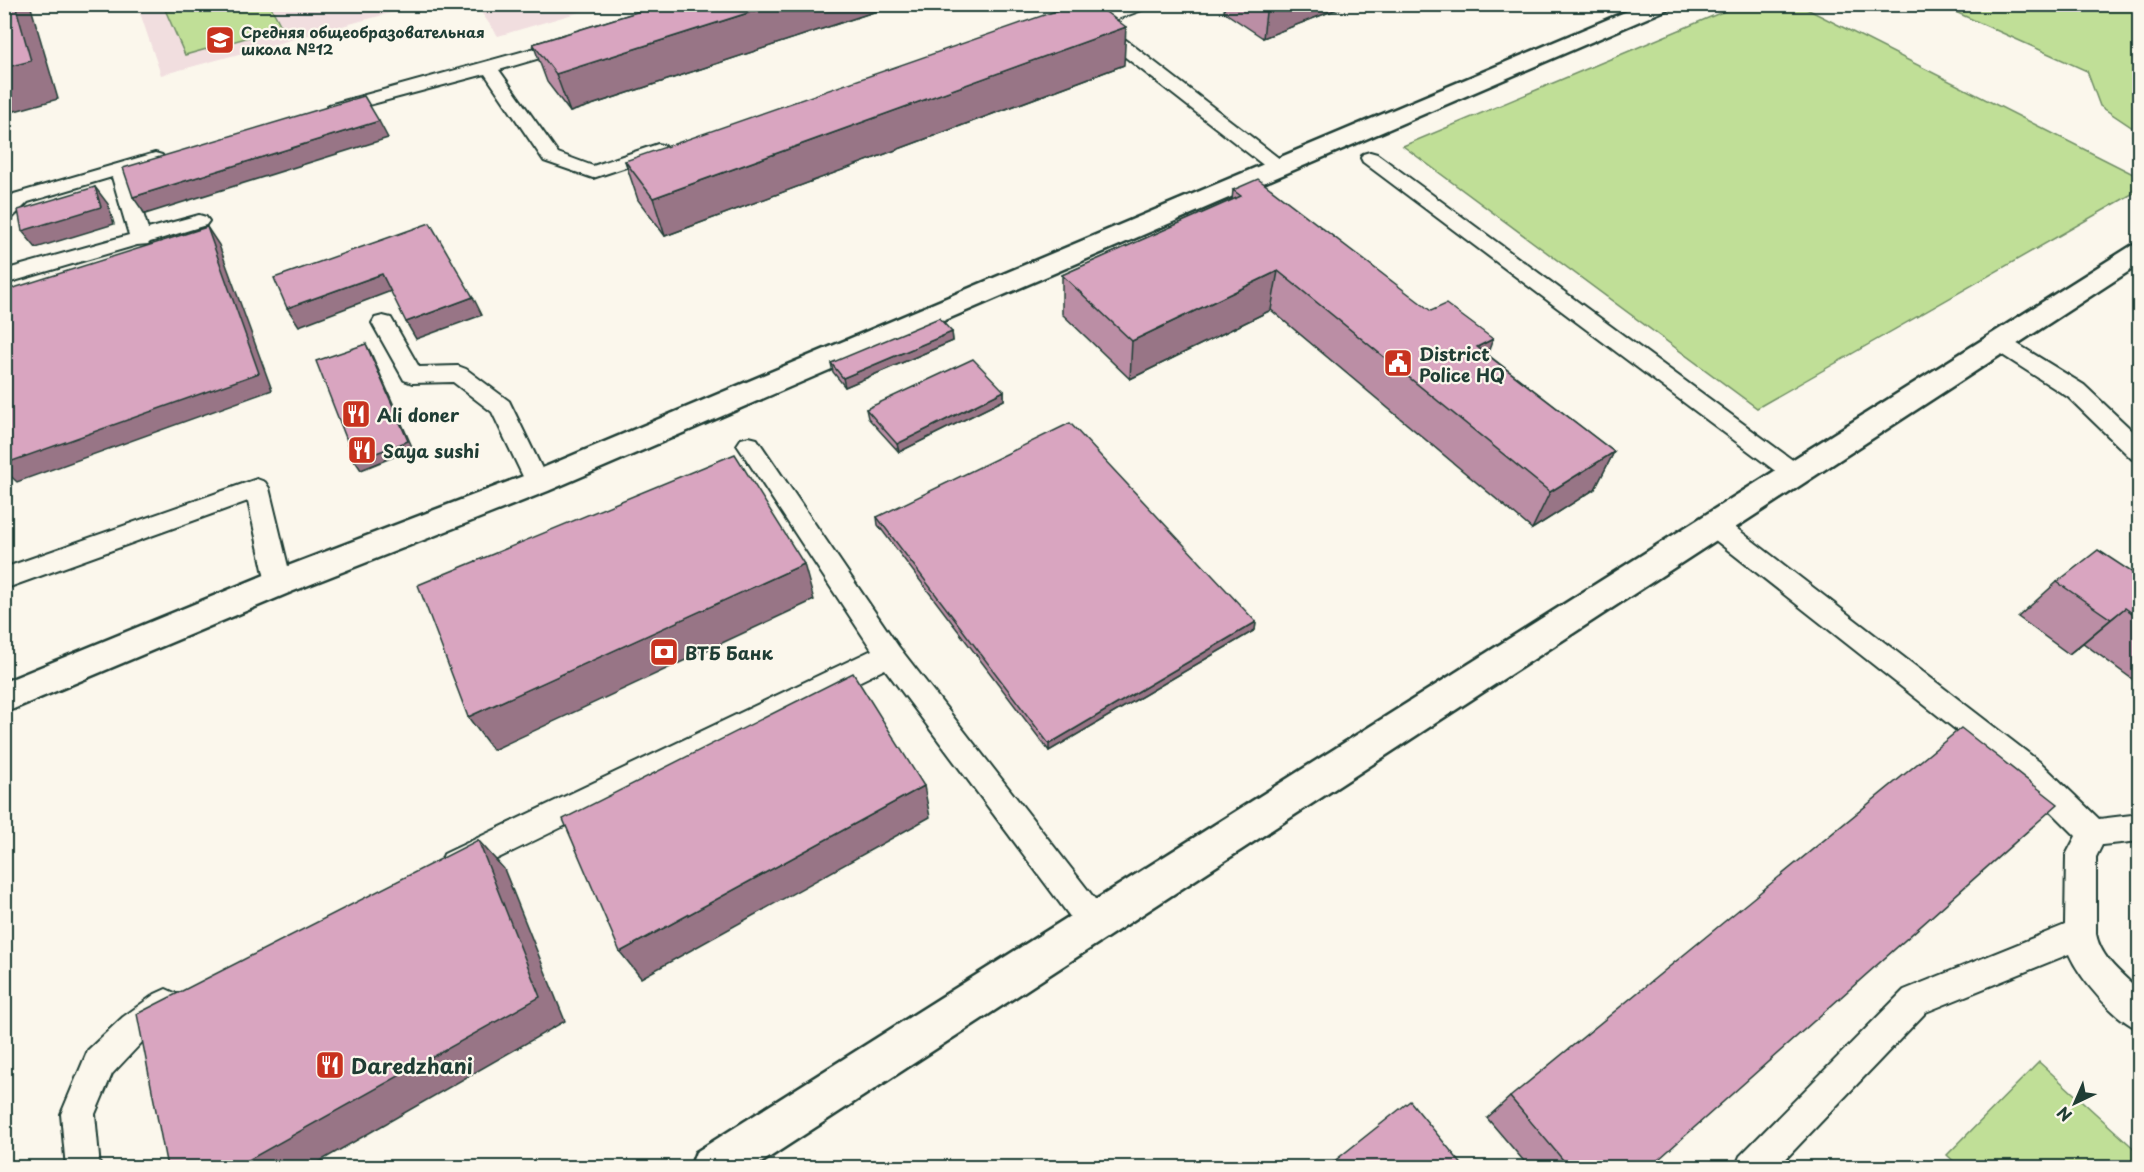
<svg xmlns="http://www.w3.org/2000/svg" width="2144" height="1172" font-family="'Playpen Sans',sans-serif">
  <rect width="100%" height="100%" fill="#fbf7ec"/>
  <filter id="ink" filterUnits="userSpaceOnUse"><feTurbulence type="fractalNoise" baseFrequency=".0167" numOctaves="2"/><feDisplacementMap in="SourceGraphic" scale="12" xChannelSelector="R" yChannelSelector="G"/><feConvolveMatrix kernelMatrix="1 2 1 2 8 2 1 2 1" color-interpolation-filters="sRGB"/></filter>
  <g filter="url(#ink)">
    <!-- built -->
    <g fill="#f1dedf">
      <path d="M137,4L420,5L161,75Z"/>
      <path d="M476,5H604L498,36Z"/>
    </g>
    <!-- green -->
    <g fill="#c0df97" stroke="#708e66" stroke-width="1.5">
      <path d="M163,5H270L282,28L185,55Z"/>
      <path d="M1739,5H1799L2139,177V190L1757,408L1403,146Z"/>
      <path d="M1940,5H2139V132L2100,106L2087,71Z"/>
      <path d="M2039,1062L2139,1153V1167H1960L1947,1155Z"/>
    </g>
    <g fill="none" stroke-linecap="round" stroke-linejoin="round">
      <!-- lane casing -->
      <g stroke="#1f3d34" stroke-width="4">
        <g id="lane">
          <path d="M1067,4H1086L1114,10L1128,4H1152L1150,7L1115,20L1067,10L1065,7Z"/>
          <path d="M1098,22L1104,23L1285,163L1287,167L1285,171H1271L1092,31L1090,27L1092,23Z"/>
          <path d="M568,39L574,40L576,44L574,48L499,70L558,153L593,166L658,144L665,146L667,150L665,154L593,178L544,161L485,74L335,114L329,113L326,109L329,105Z"/>
          <path d="M1370,152L1377,154L1802,467L1806,473L1802,479L1794,482L1786,479L1363,162L1361,158L1363,154Z"/>
          <path d="M155,153L162,155L164,159L162,163L130,172L148,229L199,215L206,217L209,221L206,225L150,242L148,244L137,245L4,284V270L129,235L112,177L28,202L11,219L4,221V203L14,194Z"/>
          <path d="M383,316L391,318L419,367L458,366L466,369L509,401L549,483L545,489L537,492L529,489L492,412L453,382L412,383L404,380L372,323L375,318Z"/>
          <path d="M1998,335L2006,337L2084,385L2140,438V461L2132,459L2068,397L1990,347L1987,342L1990,337Z"/>
          <path d="M749,437L757,439L898,646L1105,912L1109,923L1105,934L1094,938L1083,934L885,669L466,874L455,878L444,874L440,864L444,854L872,650L741,451L737,445L741,439Z"/>
          <path d="M257,479L265,482L269,488L292,583L288,590L279,593L270,590L266,583L248,501L4,589V568Z"/>
          <path d="M1714,516L1723,518L2041,763L2099,819L2140,814V841L2102,845L2096,857V934C2101,959 2122,974 2140,991V1030C2114,1019 2080,979 2069,954L1926,1012L1777,1168H1735L1740,1156L1904,990L2065,925L2066,855L2076,836L2021,781L1705,532L1702,525L1705,518Z"/>
          <path d="M166,989L177,994L182,1005L177,1016L145,1039L112,1074L95,1114L100,1168H66L61,1114L88,1050L123,1017L155,994Z"/>
        </g>
      </g>
      <!-- street casing -->
      <g stroke="#1f3d34" stroke-width="5">
        <path id="street" d="M1644,4H1673L1670,8L548,491L291,592L4,713V682L267,574L526,475Z"/>
      </g>
      <!-- secondary casing -->
      <g stroke="#1f3d34" stroke-width="5">
        <path id="secondary" d="M2140,244V264L753,1168H690L696,1152L2131,246Z"/>
      </g>
      <!-- lane -->
      <use href="#lane" fill="#fbf7ec" fill-rule="evenodd"/>
      <!-- street -->
      <use href="#street" fill="#fbf7ec" fill-rule="evenodd"/>
      <!-- secondary -->
      <use href="#secondary" fill="#fbf7ec" fill-rule="evenodd"/>
    </g>
    <!-- wall -->
    <g fill="#bb8ea5" stroke="#1f3d34" stroke-width="1.5">
      <path d="M663,4H898L570,112L547,82L533,44Z"/>
      <path d="M1225,4H1350L1263,38L1224,12Z"/>
      <path d="M1124,65L665,236L638,200L625,161Z"/>
      <path d="M1233,190L1487,354L1614,452L1595,489L1532,529L1271,310L1130,379L1062,314V275L1232,200Z"/>
      <path d="M952,332L953,341L845,387L833,372L831,363Z"/>
      <path d="M1004,391V400L899,452L868,418L866,409Z"/>
      <path d="M877,517L1256,622L1255,630L1049,751L878,525Z"/>
      <path d="M2139,572V684L2083,643L2069,654L2018,617L2057,582L2136,575Z"/>
      <path d="M1510,1097L1650,1167H1529L1487,1118Z"/>
    </g>
    <!-- shaded-wall -->
    <g fill="#987486" stroke="#1f3d34" stroke-width="1.5">
      <path d="M15,4H30L58,99L4,114V68Z"/>
      <path d="M776,4H898L570,112L556,74Z"/>
      <path d="M1267,4H1350L1263,38Z"/>
      <path d="M1126,27L1124,65L665,236L653,198Z"/>
      <path d="M379,121L388,138L145,214L133,197Z"/>
      <path d="M95,187L108,204L114,224L36,248L22,231Z"/>
      <path d="M207,227L219,245L272,390L17,482L4,470V464Z"/>
      <path d="M1278,271L1271,310L1130,379L1132,341Z"/>
      <path d="M382,274L391,291L299,326L287,308Z"/>
      <path d="M473,297L482,315L416,339L406,322Z"/>
      <path d="M952,332L953,341L845,387L843,378Z"/>
      <path d="M1493,339L1479,377L1477,347Z"/>
      <path d="M366,344L371,353L413,449L361,470L355,461Z"/>
      <path d="M1004,391V400L899,452L897,444Z"/>
      <path d="M1614,452L1595,489L1532,529L1550,492Z"/>
      <path d="M804,564L814,600L493,750L468,717Z"/>
      <path d="M2125,608L2083,643L2069,654L2111,619Z"/>
      <path d="M1256,622L1255,630L1049,751V744Z"/>
      <path d="M924,786L930,817L641,978L620,952Z"/>
      <path d="M478,840L504,869L565,1021L310,1167H236Z"/>
    </g>
    <!-- building -->
    <g fill="#d9a5c0" stroke="#1f3d34" stroke-width="1.5">
      <path d="M4,4H15L31,61L4,68Z"/>
      <path d="M663,4H776L556,74L533,44Z"/>
      <path d="M1076,4H1095L1126,27L653,198L625,161Z"/>
      <path d="M364,96L379,121L133,197L123,168Z"/>
      <path d="M1258,179L1431,311L1446,304L1493,339L1477,347L1614,452L1550,492L1278,271L1132,341L1062,275L1241,196L1233,190Z"/>
      <path d="M95,187L101,207L22,231L18,210Z"/>
      <path d="M430,223L473,297L406,322L382,274L287,308L274,278Z"/>
      <path d="M207,227L259,373L4,464V291Z"/>
      <path d="M939,318L952,332L843,378L831,363Z"/>
      <path d="M366,344L408,441L355,461L316,361Z"/>
      <path d="M973,359L1004,391L897,444L866,409Z"/>
      <path d="M1070,423L1256,622L1049,744L877,517Z"/>
      <path d="M735,454L804,564L468,717L418,585Z"/>
      <path d="M2098,550L2136,575L2139,572V618L2125,608L2111,619L2057,582Z"/>
      <path d="M853,673L924,786L620,952L563,819Z"/>
      <path d="M1961,728L2058,804L1650,1167H1569L1510,1097Z"/>
      <path d="M478,840L540,997L236,1167H167L137,1014Z"/>
      <path d="M1410,1101L1464,1167H1327Z"/>
    </g>
  </g>
  <!-- icons -->
  <defs>
    <g id="school-square" transform="scale(1.5)"><rect x="-9" y="-9" width="18" height="18" rx="4" fill="#c8321e" stroke="#fbf7ec"/><path d="M0-5L7-2L0 1L-7-2ZM-4 1L0 2.5L4 1V4Q0 6-4 4Z" fill="#fff"/></g>
    <g id="civic-square" transform="scale(1.5)"><rect x="-9" y="-9" width="18" height="18" rx="4" fill="#c8321e" stroke="#fbf7ec"/><path d="M-.6-6.5H3V-4.5H.6V-3L4-1V1h2V6H-6V1h2V-1L-.6-3ZM-1.2 2.5V6h2.4V2.5Z" fill="#fff"/></g>
    <g id="restaurant-square" transform="scale(1.5)"><rect x="-9" y="-9" width="18" height="18" rx="4" fill="#c8321e" stroke="#fbf7ec"/><path d="M-5-6h1v4h1v-4h1v4h1v-4h1v5L-1.5 .5V6h-2V.5L-5-1ZM5-6V6H3V1.5H1.5Q1.5-4 5-6Z" fill="#fff"/></g>
    <g id="bank-square" transform="scale(1.5)"><rect x="-9" y="-9" width="18" height="18" rx="4" fill="#c8321e" stroke="#fbf7ec"/><path d="M-6-4H6V4H-6ZM0-2.3a2.3 2.3 0 1 0 0 4.6a2.3 2.3 0 1 0 0-4.6Z" fill="#fff"/></g>
  </defs>
  <g fill-rule="evenodd">
    <use href="#school-square" x="220" y="40"/>
    <use href="#civic-square" x="1398" y="363"/>
    <use href="#restaurant-square" x="356" y="414"/>
    <use href="#restaurant-square" x="362" y="450"/>
    <use href="#bank-square" x="664" y="652"/>
    <use href="#restaurant-square" x="330" y="1065"/>
  </g>
  <g text-anchor="middle" dominant-baseline="central" stroke-width="4.5" stroke-linejoin="round" paint-order="stroke">
    <!-- far-poi labels -->
    <g font-size="15" font-weight="bold" fill="#1f3d34" stroke="#fbf7ec" text-anchor="start">
      <text x="241" y="31">Средняя общеобразовательная<tspan x="241" dy="17">школа №12</tspan></text>
    </g>
    <!-- poi labels -->
    <g font-size="18" font-weight="bold" fill="#1f3d34" stroke="#fbf7ec" text-anchor="start">
      <text x="1419" y="353">District<tspan x="1419" dy="21">Police HQ</tspan></text>
      <text x="377" y="414">Ali doner</text>
      <text x="383" y="450">Saya sushi</text>
      <text x="685" y="652">ВТБ Банк</text>
    </g>
    <!-- near-poi labels -->
    <g font-size="21" font-weight="bold" fill="#1f3d34" stroke="#fbf7ec" text-anchor="start">
      <text x="351" y="1065">Daredzhani</text>
    </g>
  </g>
  <!-- margin -->
  <rect width="2144" height="1172" fill="none" stroke="#fbf7ec" stroke-width="24"/>
  <rect x="12" y="12" width="2120" height="1148" fill="none" stroke="#1f3d34" stroke-width="2" filter="url(#ink)"/>
  <!-- north arrow -->
  <g transform="translate(2075 1103) rotate(224)" stroke="#fbf7ec" stroke-width="4.5" paint-order="stroke">
  <path d="M0-4.5L10 22L0 15L-10 22Z" fill="#1f3d34"/>
  <text y="-9" font-size="16" font-weight="bold" text-anchor="middle" fill="#1f3d34">N</text>
  </g>
</svg>
